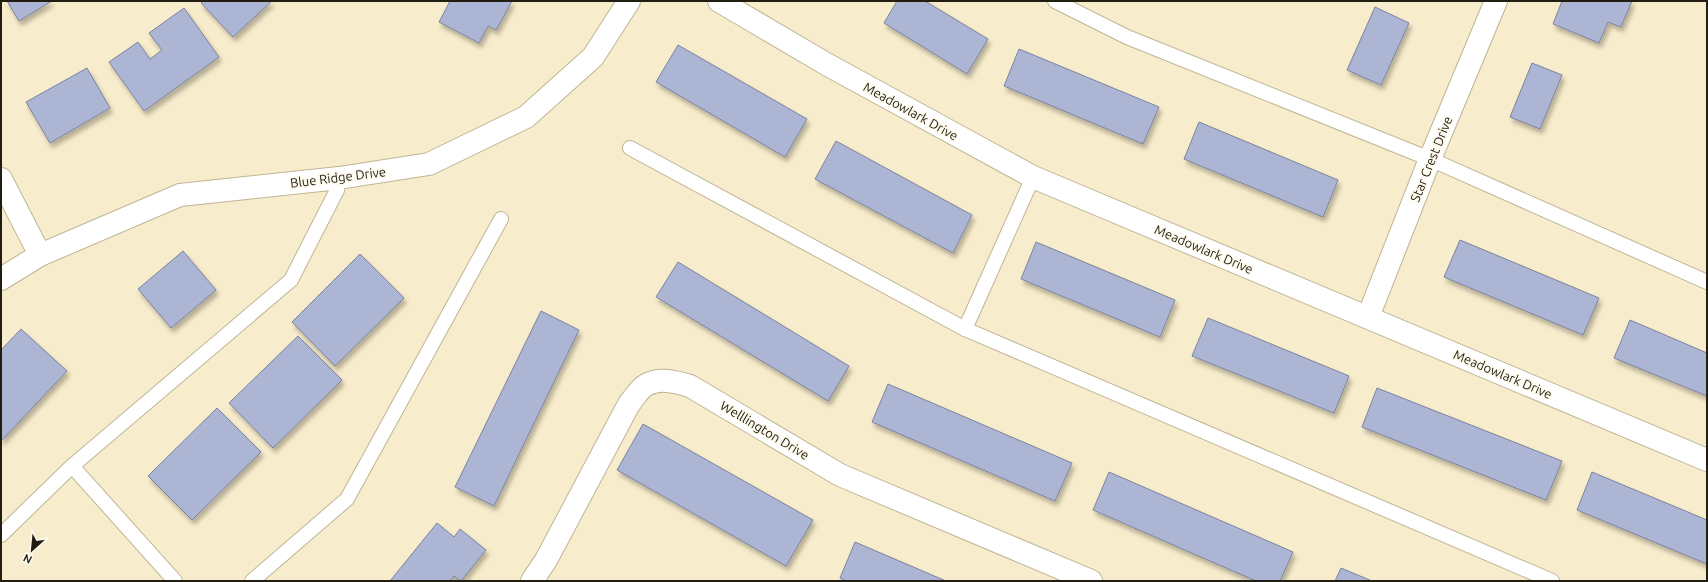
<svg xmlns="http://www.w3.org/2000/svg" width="1708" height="582" font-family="Ubuntu,sans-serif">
  <defs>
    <filter id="shadow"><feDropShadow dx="2.5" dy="4.5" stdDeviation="2" flood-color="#0004"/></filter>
  </defs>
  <rect width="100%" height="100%" fill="#f7eccb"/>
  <!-- building -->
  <g fill="#acb5d3" stroke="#7b83a0" filter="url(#shadow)">
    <path d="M7,1H52L19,21Z"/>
    <path d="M203,1H272L233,37L201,3Z"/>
    <path d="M450,1H512L496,30L488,26L479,43L439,22Z"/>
    <path d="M897,1H925L988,39L967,74L884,23Z"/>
    <path d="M1562,1H1632L1621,27L1608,22L1599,43L1553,24Z"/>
    <path d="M1375,7L1409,23L1381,85L1347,70Z"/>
    <path d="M184,8L219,57L144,111L109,62L138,42L150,59L162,50L149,33Z"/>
    <path d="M678,45L807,119L785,157L656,82Z"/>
    <path d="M1019,49L1159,107L1143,144L1004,86Z"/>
    <path d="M1532,63L1562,75L1540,129L1510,117Z"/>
    <path d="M87,68L110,108L50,143L26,102Z"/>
    <path d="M1199,122L1338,180L1323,217L1184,159Z"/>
    <path d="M836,141L972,215L953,253L815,179Z"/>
    <path d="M1460,240L1599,298L1583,335L1444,277Z"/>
    <path d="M1036,242L1175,300L1160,337L1021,279Z"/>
    <path d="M183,251L216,290L171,328L138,289Z"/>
    <path d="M360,254L404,298L335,366L292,322Z"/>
    <path d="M678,262L849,366L828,401L656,297Z"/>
    <path d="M541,311L579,330L494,506L455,487Z"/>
    <path d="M1208,318L1349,376L1334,413L1192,356Z"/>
    <path d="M1630,320L1707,353V396L1614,358Z"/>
    <path d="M21,329L67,371L1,441V350Z"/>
    <path d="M298,336L342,380L273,448L229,403Z"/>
    <path d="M888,384L1072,463L1055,501L872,422Z"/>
    <path d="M1377,388L1562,461L1546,500L1362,427Z"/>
    <path d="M217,408L261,452L192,520L148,476Z"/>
    <path d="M643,424L813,520L786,566L617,470Z"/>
    <path d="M1109,472L1293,552L1280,581H1256L1093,510Z"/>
    <path d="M1592,472L1707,520V564L1577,510Z"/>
    <path d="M437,523L454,537L460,529L486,550L461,581L454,576L450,581H390Z"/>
    <path d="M855,542L946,581H846L840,578Z"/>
    <path d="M1341,568L1372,581H1335Z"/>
  </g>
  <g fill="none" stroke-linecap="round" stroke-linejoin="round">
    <!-- lane casing -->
    <g stroke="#bfb596" stroke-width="16">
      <g id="lane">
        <path d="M1055,1L1127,37L1430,159L1707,282"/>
        <path d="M630,148L965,329L1552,581"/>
        <path d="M965,329L1033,177"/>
        <path d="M72,466L175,581"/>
        <path d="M1,535L72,466L291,280L337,190L339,178"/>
        <path d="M252,581L347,499L501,219"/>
      </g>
    </g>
    <!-- street casing -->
    <g stroke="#bfb596" stroke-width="24">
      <g id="street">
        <path d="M719,1L828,65L1033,177L1707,460"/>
        <path d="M1,179L40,255"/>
        <path d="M1368,317L1430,159L1496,1"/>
        <path d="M532,581L546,560L629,404C634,398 640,388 646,385C660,377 676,382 690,386L840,475L1091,581"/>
      </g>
    </g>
    <!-- secondary casing -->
    <g stroke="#bfb596" stroke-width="24">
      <path id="secondary" d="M1,279L40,255L180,195L339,178L429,164L526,117L593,57L629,1"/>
    </g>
    <!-- lane -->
    <use href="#lane" stroke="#fff" stroke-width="14"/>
    <!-- street -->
    <use href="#street" stroke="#fff" stroke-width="22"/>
    <!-- secondary -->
    <use href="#secondary" stroke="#fff" stroke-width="22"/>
  </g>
  <g text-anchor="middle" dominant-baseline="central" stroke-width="3.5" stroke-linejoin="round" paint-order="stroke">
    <!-- street labels -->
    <g font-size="13" fill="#211d11" stroke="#fefaed">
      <text transform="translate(911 111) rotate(29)">Meadowlark Drive</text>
      <text transform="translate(1431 159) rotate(-68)">Star Crest Drive</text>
      <text transform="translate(338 177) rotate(-7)">Blue Ridge Drive</text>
      <text transform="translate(1204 249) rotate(23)">Meadowlark Drive</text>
      <text transform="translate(1503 374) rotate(23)">Meadowlark Drive</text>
      <text transform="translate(765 430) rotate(31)">Welllington Drive</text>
    </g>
  </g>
  <!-- border -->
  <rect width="1708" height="582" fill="none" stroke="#211d11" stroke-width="4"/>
  <!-- north arrow -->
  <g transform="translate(32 550) rotate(207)" stroke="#fefaed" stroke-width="3" paint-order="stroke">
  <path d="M0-3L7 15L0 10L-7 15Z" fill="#211d11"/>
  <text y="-6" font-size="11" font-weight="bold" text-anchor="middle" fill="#211d11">N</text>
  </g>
</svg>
